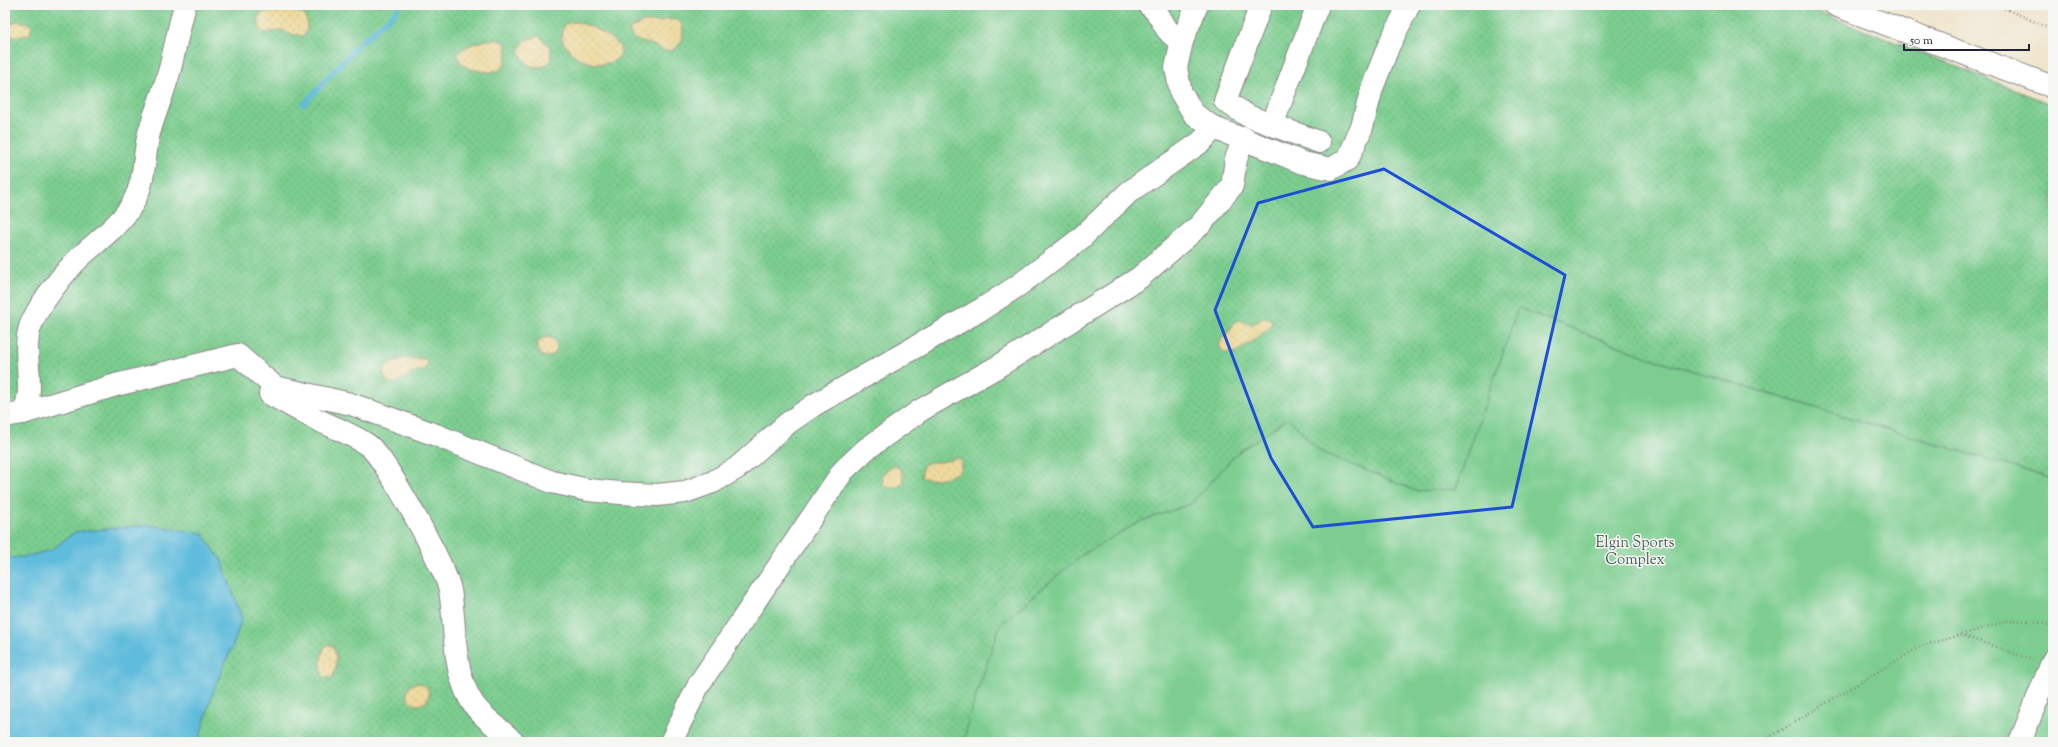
<svg xmlns="http://www.w3.org/2000/svg" width="2058" height="747" font-family="'Sorts Mill Goudy',serif">
  <defs>
    <pattern id="grass-dots" width="8" height="8" patternUnits="userSpaceOnUse"><rect width="8" height="8" fill="#7ccd8f"/><path d="M2 2h.1M6 6h.1" fill="none" stroke="#6bb07c" stroke-width="1.8" stroke-linecap="round"/></pattern>
    <pattern id="sand-dots" width="8" height="8" patternUnits="userSpaceOnUse"><rect width="8" height="8" fill="#eeda9e"/><path d="M2 2h.1M6 6h.1" fill="none" stroke="#ccbb89" stroke-width="1.8" stroke-linecap="round"/></pattern>
  </defs>
  <rect width="100%" height="100%" fill="#f6f6f2"/>
  <filter id="ink" filterUnits="userSpaceOnUse"><feTurbulence type="fractalNoise" baseFrequency=".025" numOctaves="2"/><feDisplacementMap in="SourceGraphic" scale="8" xChannelSelector="R" yChannelSelector="G"/><feConvolveMatrix kernelMatrix="1 2 1 2 8 2 1 2 1" color-interpolation-filters="sRGB"/></filter>
  <filter id="wash" filterUnits="userSpaceOnUse"><feTurbulence type="fractalNoise" baseFrequency=".012" numOctaves="4" result="noise"/><feDisplacementMap in="SourceGraphic" scale="16" xChannelSelector="R" yChannelSelector="G"/><feGaussianBlur stdDeviation="0.9" result="paint"/><feColorMatrix in="noise" values="0 0 0 0 0 0 0 0 0 0 0 0 0 0 0 0 0 1.4 0 .05"/><feComposite in="paint" operator="in"/></filter>
  <g filter="url(#wash)">
    <rect width="100%" height="100%" fill="#f0e5cd"/>
    <!-- grass -->
    <path fill="url(#grass-dots)" stroke="#4f7865" d="M5,5H1801L2053,105V479L1650,358L1519,308L1456,489L1416,491L1319,451L1288,418L1237,453L1191,504L1139,522L1079,557L1000,625L969,717L964,742H5Z"/>
    <!-- sand -->
    <g fill="url(#sand-dots)" stroke="#887e6c">
      <path d="M295,11L304,14C308,22 309,29 303,36L289,34L282,30L265,33L260,30L258,17L263,12Z"/>
      <path d="M667,19L677,20L682,24C685,37 679,55 662,50C658,48 655,45 650,44C640,41 632,42 629,30L643,22H660Z"/>
      <path d="M18,21L28,23L32,27L30,34L18,37L11,35L7,26Z"/>
      <path d="M576,22C592,25 609,35 620,47L621,55C598,81 545,45 567,23Z"/>
      <path d="M539,36L550,47L552,59L545,66C530,69 525,64 519,50L525,40Z"/>
      <path d="M496,39L505,42C510,63 504,76 481,71C475,70 467,69 463,65C459,62 459,58 458,54C465,44 484,40 496,39Z"/>
      <path d="M1265,317L1272,320L1271,326C1267,331 1239,351 1234,353C1226,356 1216,349 1221,340C1223,337 1226,336 1228,333C1231,329 1232,324 1236,321L1240,320L1251,325Z"/>
      <circle cx="547" cy="347" r="10"/>
      <path d="M405,358L424,359L428,363L427,366C424,371 418,371 413,373C402,380 386,394 383,370L392,362Z"/>
      <path d="M958,458L961,460V470C955,477 929,482 921,477L923,465L930,462H941Z"/>
      <path d="M895,466L901,470L904,481C899,489 892,488 883,485L882,475L889,468Z"/>
      <path d="M327,645L333,646C337,655 338,670 331,678L323,677C320,670 320,649 327,645Z"/>
      <circle cx="418" cy="694" r="11"/>
    </g>
    <!-- park -->
    <path fill="#7ccd8f" stroke="#4f7865" d="M1518,308L1650,358L2053,479V742H964L969,717L1000,625L1079,557L1139,522L1191,504L1237,453L1288,418L1319,451L1416,491L1456,489Z"/>
    <!-- water -->
    <path fill="#5ebcdc" stroke="#406f8c" d="M149,525L202,533L222,561L242,618L234,643L214,689L198,742H5V558L24,557L51,550L75,532Z"/>
    <g fill="none" stroke-linecap="round" stroke-linejoin="round">
      <!-- stream -->
      <path stroke="#5ebcdc" stroke-width="5" d="M303,105L359,44L397,11L399,5"/>
    </g>
  </g>
  <g filter="url(#ink)">
    <g fill="none" stroke-linecap="round" stroke-linejoin="round">
      <!-- minor casing -->
      <g stroke="#898484" stroke-width="24">
        <g id="minor">
          <path d="M1149,5C1165,16 1161,32 1182,41"/>
          <path d="M1197,5L1182,41L1176,68L1181,93L1194,114L1214,128L1276,152L1303,163L1331,169L1348,159L1362,127L1372,88L1389,45L1409,5"/>
          <path d="M1261,5L1225,101L1248,116L1319,142"/>
          <path d="M1835,5L2053,87"/>
          <path d="M1272,125L1318,5"/>
          <path d="M270,394C286,403 302,412 318,420C335,428 354,435 369,446C386,459 446,569 450,590C456,626 452,664 469,697C479,716 499,727 513,742"/>
          <path d="M23,413L116,385L238,355L275,387L351,404L436,435L552,482L588,490L620,493L657,495L685,492L713,482L737,468L788,423L814,405L982,309L1019,285L1080,239L1129,192L1201,142L1214,128"/>
          <path d="M5,416L23,413C37,388 21,355 30,327C37,307 65,271 81,256C99,240 121,224 133,203C146,180 143,157 149,133C155,112 164,91 170,69C175,48 179,26 185,5"/>
          <path d="M671,742L699,684L843,471L865,450L921,410L997,367L1139,278L1200,225L1232,186L1236,159L1244,138"/>
          <path d="M2020,742L2053,660"/>
        </g>
      </g>
      <!-- path -->
      <g stroke="#898484" stroke-width="2.5" stroke-dasharray="1 3" stroke-linecap="butt">
        <path d="M1997,5L2053,30"/>
        <path d="M1961,635C1994,625 2019,613 2053,627"/>
        <path d="M1761,742L1921,646L1961,635L2033,660"/>
      </g>
      <!-- minor -->
      <use href="#minor" stroke="#fff" stroke-width="22"/>
    </g>
  </g>
  <!-- marked area -->
  <path fill="none" stroke="#1d4ed8" stroke-width="3" stroke-linejoin="round" d="M1384,169L1565,275L1512,507L1313,527L1271,458L1215,310L1258,203Z"/>
  <g text-anchor="middle" dominant-baseline="central" stroke-width="3" stroke-linejoin="round" paint-order="stroke">
    <!-- park labels -->
    <g font-size="15" fill="#425e58" stroke="#f6f6f2">
      <text x="1635" y="543">Elgin Sports<tspan x="1635" dy="17">Complex</tspan></text>
    </g>
  </g>
  <!-- margin -->
  <rect width="2058" height="747" fill="none" stroke="#f6f6f2" stroke-width="20"/>
  <!-- scale -->
  <path d="M1904 44v6h125v-6" fill="none" stroke="#22223b" stroke-width="2"/>
  <text x="1910" y="44" font-size="12" fill="#22223b" stroke="#f6f6f2" stroke-width="3" paint-order="stroke">50 m</text>
</svg>
